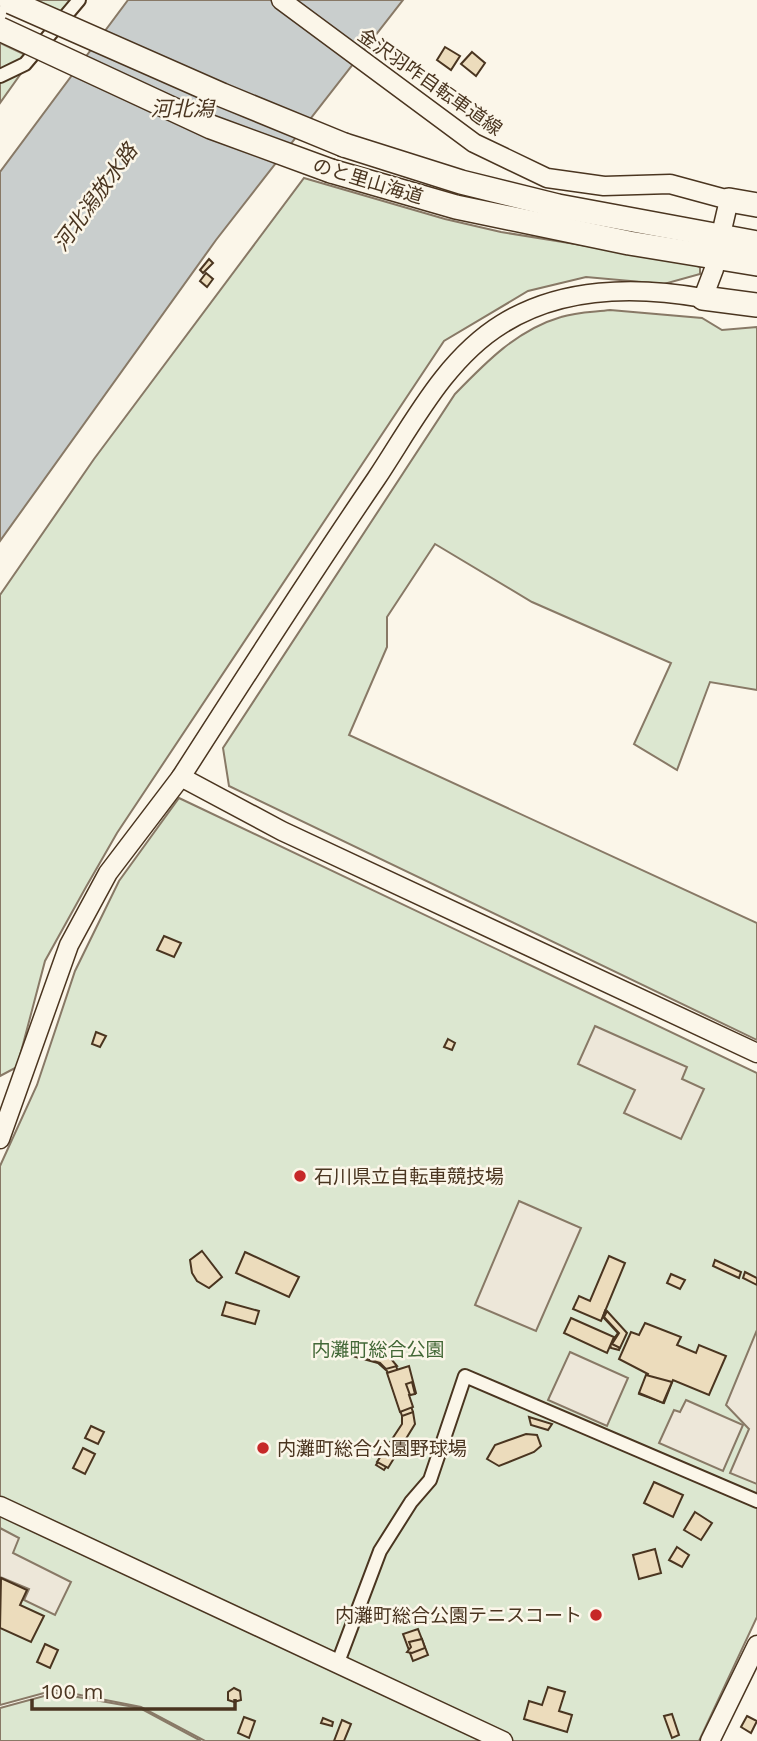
<svg xmlns="http://www.w3.org/2000/svg" width="757" height="1741" font-family="'Work Sans','Noto Sans JP',sans-serif">
  <rect width="100%" height="100%" fill="#fbf6e9"/>
  <!-- green -->
  <g fill="#dce7d0" stroke="#887966" stroke-width="2">
    <path d="M0,0H71L50,28L0,5Z"/>
    <path d="M0,43L32,58L0,103Z"/>
    <path d="M304,178L445,219L501,232L687,262L700,267V274L664,284L586,277L528,291L444,341L117,833L86,887L45,961L17,1067L0,1076V595L94,459Z"/>
    <path d="M610,310L702,318L722,330L757,327V690L710,682L677,770L634,744L671,663L532,602L435,544L387,617V647L349,735L757,923V1040L229,786L223,748L455,394C486,362 517,330 561,317C576,312 594,312 610,310Z"/>
    <path d="M179,798L757,1073V1617L699,1741H205L141,1707L55,1690L0,1705V1166L37,1085L75,971L119,881Z"/>
    <path d="M55,1693L140,1708L201,1741H0V1708Z"/>
  </g>
  <!-- parking -->
  <g fill="#ede7d9" stroke="#887966" stroke-width="2">
    <path d="M595,1026L687,1067L682,1079L704,1089L681,1139L624,1113L635,1090L578,1064Z"/>
    <path d="M519,1201L581,1228L536,1331L475,1305Z"/>
    <path d="M757,1330V1484L730,1473L749,1429L726,1405Z"/>
    <path d="M570,1352L628,1378L607,1426L548,1400Z"/>
    <path d="M686,1400L743,1425L723,1471L659,1443L674,1410L680,1412Z"/>
    <path d="M0,1528L19,1538L13,1553L71,1582L55,1615L24,1600L29,1589L0,1577Z"/>
  </g>
  <!-- water -->
  <path fill="#c9cecd" stroke="#887966" stroke-width="2" d="M128,0H403L216,240L0,541V172Z"/>
  <!-- building -->
  <g fill="#ecdcbc" stroke="#4a3520" stroke-width="2">
    <path d="M445,47L460,56L451,70L437,60Z"/>
    <path d="M472,52L485,63L476,76L461,64Z"/>
    <path d="M209,259L213,263L203,273L200,270Z"/>
    <path d="M206,273L213,279L207,287L200,281Z"/>
    <path d="M164,936L181,943L174,957L157,950Z"/>
    <path d="M96,1032L106,1036L100,1047L92,1044Z"/>
    <path d="M448,1039L455,1043L452,1050L444,1047Z"/>
    <path d="M202,1251L222,1277L209,1288L197,1281L192,1273L190,1260Z"/>
    <path d="M245,1252L299,1277L289,1297L236,1273Z"/>
    <path d="M609,1256L625,1263L601,1321L573,1309L579,1296L590,1301Z"/>
    <path d="M715,1260L741,1272L739,1278L713,1266Z"/>
    <path d="M745,1272L757,1278V1285L743,1278Z"/>
    <path d="M671,1274L685,1280L680,1289L667,1283Z"/>
    <path d="M226,1302L259,1311L255,1324L222,1315Z"/>
    <path d="M605,1311L624,1332L619,1350L611,1348L610,1344L618,1333L603,1317Z"/>
    <path d="M607,1311L627,1333L620,1348L612,1344L619,1333L604,1317Z"/>
    <path d="M571,1318L614,1337L607,1353L564,1333Z"/>
    <path d="M645,1323L681,1337L677,1345L696,1353L699,1345L726,1356L709,1395L673,1380L664,1403L639,1394L648,1374L619,1359L631,1332L639,1335Z"/>
    <path d="M337,1340L390,1358L396,1366L413,1412L412,1428L384,1470L376,1465L404,1422L387,1371L378,1363L334,1351Z"/>
    <path d="M341,1340L387,1354L397,1366L386,1369L380,1363L338,1351Z"/>
    <path d="M409,1366L416,1393L409,1395L413,1407L400,1412L387,1373Z"/>
    <path d="M646,1375L672,1382L663,1403L639,1393Z"/>
    <path d="M412,1382L415,1394L410,1395L406,1384Z"/>
    <path d="M413,1412L415,1424L388,1468L377,1462L402,1424V1416Z"/>
    <path d="M529,1417L552,1424L548,1430L531,1425Z"/>
    <path d="M91,1426L104,1432L98,1444L85,1438Z"/>
    <path d="M526,1434L537,1435L541,1446L534,1452L499,1466L487,1459L495,1445Z"/>
    <path d="M83,1448L95,1454L85,1474L73,1468Z"/>
    <path d="M654,1482L683,1495L673,1517L644,1503Z"/>
    <path d="M695,1512L712,1523L701,1540L684,1530Z"/>
    <path d="M677,1547L689,1555L682,1567L669,1560Z"/>
    <path d="M655,1549L661,1573L639,1579L633,1555Z"/>
    <path d="M1,1578L27,1590L20,1605L44,1616L31,1642L0,1628Z"/>
    <path d="M418,1629L428,1655L413,1661L403,1634Z"/>
    <path d="M422,1639L425,1648L412,1653L407,1652L411,1647L409,1642Z"/>
    <path d="M45,1644L58,1650L50,1668L37,1662Z"/>
    <path d="M548,1687L565,1692L559,1711L572,1715L567,1732L524,1719L529,1701L542,1705Z"/>
    <path d="M234,1688L240,1691L241,1700L234,1702L228,1700V1692Z"/>
    <path d="M672,1714L679,1735L672,1738L664,1716Z"/>
    <path d="M747,1716L757,1721L751,1733L741,1727Z"/>
    <path d="M244,1717L255,1721L249,1738L238,1733Z"/>
    <path d="M323,1718L333,1722L332,1726L321,1723Z"/>
    <path d="M342,1720L351,1724L344,1741H334Z"/>
  </g>
  <g fill="none" stroke-linecap="round" stroke-linejoin="round">
    <!-- street casing -->
    <g stroke="#4a3520" stroke-width="16">
      <g id="street">
        <path d="M0,76L25,64L79,0"/>
        <path d="M337,1665L380,1551L411,1502L430,1480L465,1376L757,1501"/>
      </g>
    </g>
    <!-- secondary casing -->
    <g stroke="#4a3520" stroke-width="21">
      <g id="secondary">
        <path d="M281,0L474,143L547,178L604,186L670,184L729,200L722,230"/>
        <path d="M181,777C245,677 309,577 376,479C412,425 445,359 502,324C561,287 636,286 703,298L714,269"/>
        <path d="M0,1139L69,945L108,873L181,777L282,831L757,1053"/>
        <path d="M0,1506L503,1741"/>
        <path d="M710,1741L757,1645"/>
      </g>
    </g>
    <!-- highway casing -->
    <g stroke="#4a3520" stroke-width="26">
      <g id="highway">
        <path d="M344,145L461,182L558,206L757,243"/>
        <path d="M331,171L456,207L629,243L757,264"/>
        <path d="M729,200L757,205"/>
        <path d="M703,298L757,305"/>
      </g>
    </g>
    <!-- street -->
    <use href="#street" stroke="#fbf6e9" stroke-width="12"/>
    <!-- secondary -->
    <use href="#secondary" stroke="#fbf6e9" stroke-width="18"/>
    <!-- highway -->
    <use href="#highway" stroke="#fbf6e9" stroke-width="23"/>
    <!-- highway-bridge casing -->
    <g stroke="#4a3520" stroke-width="26" stroke-linecap="butt">
      <g id="highway-bridge">
        <path d="M11,2L222,95L344,145"/>
        <path d="M0,29L211,127L331,171"/>
      </g>
    </g>
    <!-- highway-bridge -->
    <use href="#highway-bridge" stroke="#fbf6e9" stroke-width="23"/>
  </g>
  <!-- markers -->
  <g fill="#c62828" stroke="#fbf6e9" stroke-width="2.5">
    <circle cx="300" cy="1176" r="7"/>
    <circle cx="263" cy="1448" r="7"/>
    <circle cx="596" cy="1615" r="7"/>
  </g>
  <g text-anchor="middle" dominant-baseline="central" stroke-width="5" stroke-linejoin="round" paint-order="stroke">
    <!-- street labels -->
    <g font-size="19" fill="#4a3520" stroke="#fbf6e9">
      <text transform="translate(430 82) rotate(35)">金沢羽咋自転車道線</text>
      <text transform="translate(368 181) rotate(17)">のと里山海道</text>
    </g>
    <!-- poi labels -->
    <g font-size="19" fill="#4a3520" stroke="#fbf6e9" text-anchor="start">
      <text x="314" y="1176">石川県立自転車競技場</text>
      <text x="277" y="1448">内灘町総合公園野球場</text>
      <text x="582" y="1615" text-anchor="end">内灘町総合公園テニスコート</text>
    </g>
    <!-- park labels -->
    <g font-size="19" fill="#436837" stroke="#fbf6e9">
      <text x="378" y="1349">内灘町総合公園</text>
    </g>
    <!-- water labels -->
    <g font-size="21" font-style="italic" fill="#4a3520" stroke="#fbf6e9">
      <text x="182" y="108">河北潟</text>
      <text transform="translate(95 197) rotate(-54)">河北潟放水路</text>
    </g>
  </g>
  <!-- scale -->
  <path d="M32 1699v10h203v-10" fill="none" stroke="#4a3520" stroke-width="3.5"/>
  <text x="42" y="1699" font-size="21" fill="#4a3520" stroke="#fbf6e9" stroke-width="5" paint-order="stroke">100 m</text>
</svg>
